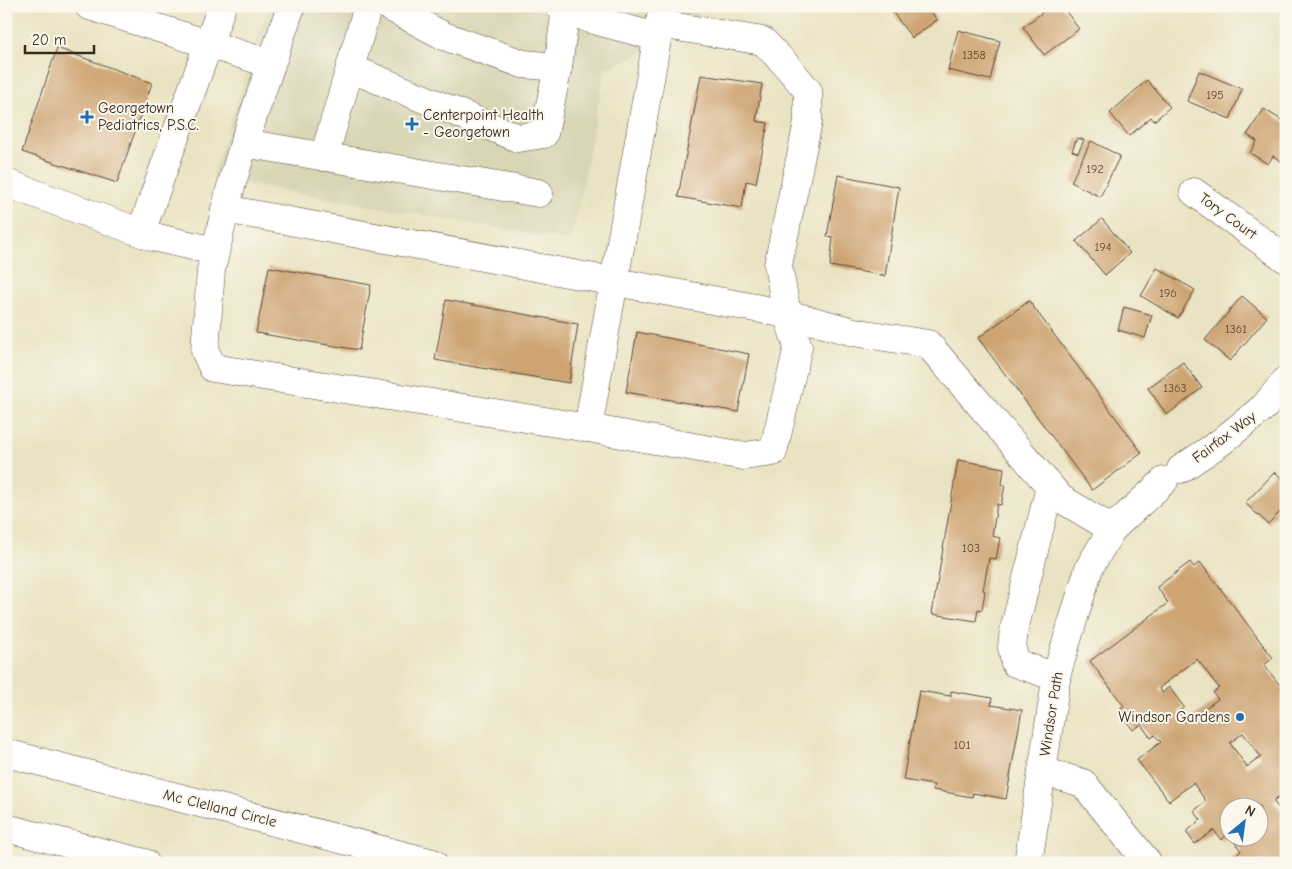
<svg xmlns="http://www.w3.org/2000/svg" width="1292" height="869" viewBox="0 0 1292 869" font-family="'Comic Neue',sans-serif">
<rect width="100%" height="100%" fill="#fbf7ec"/>
<filter id="ink" filterUnits="userSpaceOnUse"><feTurbulence type="fractalNoise" baseFrequency=".02" numOctaves="2"/><feDisplacementMap in="SourceGraphic" scale="10" xChannelSelector="R" yChannelSelector="G"/><feConvolveMatrix kernelMatrix="1 2 1 2 8 2 1 2 1" color-interpolation-filters="sRGB"/></filter>
<filter id="wash" filterUnits="userSpaceOnUse"><feTurbulence type="fractalNoise" baseFrequency=".0096" numOctaves="4" result="noise"/><feDisplacementMap in="SourceGraphic" scale="20" xChannelSelector="R" yChannelSelector="G"/><feGaussianBlur stdDeviation="1.12" result="paint"/><feColorMatrix in="noise" values="0 0 0 0 0 0 0 0 0 0 0 0 0 0 0 0 0 1.4 0 .05"/><feComposite in="paint" operator="in"/></filter>
<g filter="url(#wash)">
<rect width="100%" height="100%" fill="#eae3c3"/>
<path fill="#d8d6b5" d="M268,6H701L699,15L635,56L605,69L578,211L570,241L212,178Z"/>
<g id="blocks">
<g fill="#cea473" fill-rule="evenodd">
<path d="M888,6H927L937,20L912,38Z"/>
<path d="M1051,6H1062L1079,29L1044,55L1023,27Z"/>
<path d="M958,30L1000,41L990,80L948,70Z"/>
<path d="M57,48L152,83L117,183L22,152Z"/>
<path d="M1199,71L1242,89L1230,119L1187,101Z"/>
<path d="M701,75L762,84L756,121L768,123L756,183L746,181L742,208L678,197Z"/>
<path d="M1147,80L1170,107L1154,121L1151,117L1129,136L1110,113Z"/>
<path d="M1264,109L1286,123V164L1273,156L1268,164L1250,153L1257,141L1247,135Z"/>
<path d="M1077,138L1084,140L1078,153L1072,151Z"/>
<path d="M1091,141L1120,156L1100,197L1071,182Z"/>
<path d="M838,175L899,187L885,276L830,266L833,237L827,236Z"/>
<path d="M1102,219L1130,253L1105,275L1076,241Z"/>
<path d="M269,267L371,285L359,350L256,333Z"/>
<path d="M1157,268L1195,290L1178,318L1141,296Z"/>
<path d="M1242,296L1267,317L1230,361L1205,340Z"/>
<path d="M446,300L578,324L569,383L435,360Z"/>
<path d="M1029,301L1142,453L1092,490L978,338Z"/>
<path d="M1124,307L1152,315L1145,338L1118,330Z"/>
<path d="M637,332L749,354L738,412L626,392Z"/>
<path d="M1183,362L1202,388L1167,415L1148,388Z"/>
<path d="M958,460L1004,468L1002,484L1005,485L1001,505L997,504L992,536L1000,538L996,559L989,558L983,590L985,591L982,610L978,609L976,621L932,614Z"/>
<path d="M1275,472L1286,482V506L1268,524L1245,503Z"/>
<path d="M1190,562L1194,567L1200,562L1273,658L1264,665L1286,693V791L1273,801L1286,817V863H1225L1241,851L1230,836H1260V806H1230V833L1221,840L1214,830L1195,844L1186,832L1201,820L1194,811L1206,801L1193,783L1169,801L1137,760L1161,742L1155,735L1151,738L1141,725L1133,730L1119,711L1124,706L1090,661L1168,603L1157,587ZM1197,659L1219,688L1213,693L1218,699L1186,722L1178,712L1184,707L1169,687L1162,693L1159,688ZM1243,733L1261,757L1247,767L1230,743Z"/>
<path d="M919,691L951,696V691L992,698L991,705L1022,710L1006,799L973,793L972,797L933,790L934,785L903,780Z"/>
</g>
</g>
</g>
<g filter="url(#ink)">
<use href="#blocks" fill-opacity="0" stroke="#554637" stroke-width="1"/>
<g fill="none" stroke-linecap="round" stroke-linejoin="round">
<defs>
<g id="minor">
<path d="M89,6L271,64"/>
<path d="M291,6L244,143L230,190L211,270L205,351L213,368L588,428L744,456L773,452L798,347L787,314L778,265L808,122V91L787,66L763,41L659,24"/>
<path d="M388,6L444,36L523,64L558,67"/>
<path d="M559,6L590,19L657,37"/>
<path d="M350,68L518,138L544,134L558,67L566,8"/>
<path d="M244,143L539,193"/>
<path d="M324,157L368,6"/>
<path d="M6,183L153,237L215,251"/>
<path d="M1194,192L1286,259"/>
<path d="M225,209L787,314L854,332L928,344L1060,498L1112,529"/>
<path d="M141,232L222,6"/>
<path d="M588,428L663,6"/>
<path d="M1181,469L1221,442L1265,406L1286,380"/>
<path d="M1050,487L1014,630L1012,647L1015,663L1056,677"/>
<path d="M1042,771L1083,783L1148,863"/>
<path d="M1028,863L1057,673L1089,568L1112,529L1164,481"/>
</g>
<g id="highway">
<path d="M6,753L433,863"/>
<path d="M6,828L145,863"/>
</g>
</defs>
<use href="#minor" stroke="#554637" stroke-width="29"/>
<use href="#highway" stroke="#554637" stroke-width="29"/>
<use href="#minor" stroke="#fff" stroke-width="28"/>
<use href="#highway" stroke="#fff" stroke-width="28"/>
</g>
</g>
<g fill="#1f6fb2" stroke="#fbf7ec" stroke-width="2">
<path d="M84.5 109.5h5v5h5v5h-5v5h-5v-5h-5v-5h5z"/>
<path d="M409.5 116.5h5v5h5v5h-5v5h-5v-5h-5v-5h5z"/>
<circle cx="1240" cy="717" r="5"/>
</g>
<g text-anchor="middle" stroke-width="4" stroke-linejoin="round" paint-order="stroke">
<g font-size="12" fill="#604833">
<text x="974" y="59">1358</text>
<text x="1215" y="99">195</text>
<text x="1095" y="173">192</text>
<text x="1103" y="251">194</text>
<text x="1168" y="297">196</text>
<text x="1236" y="333">1361</text>
<text x="1175" y="392">1363</text>
<text x="971" y="552">103</text>
<text x="962" y="749">101</text>
</g>
<g font-size="15" fill="#3b2a1e" stroke="#fbf7ec" text-anchor="start">
<text x="98" y="113">Georgetown<tspan x="98" dy="17">Pediatrics, P.S.C.</tspan></text>
<text x="423" y="120">Centerpoint Health<tspan x="423" dy="17">- Georgetown</tspan></text>
<text x="1230" y="722" text-anchor="end">Windsor Gardens</text>
</g>
<g font-size="15" fill="#3b2a1e" stroke="#fbf7ec">
<text transform="translate(1228 216) rotate(36)" y="5">Tory Court</text>
<text transform="translate(1224 437) rotate(-37)" y="5">Fairfax Way</text>
<text transform="translate(1051 714) rotate(-81)" y="5">Windsor Path</text>
<text transform="translate(220 808) rotate(14)" y="5">Mc Clelland Circle</text>
</g>
</g>
<rect width="1292" height="869" fill="none" stroke="#fbf7ec" stroke-width="25"/>
<g transform="translate(1244 822) rotate(29)"><circle r="24" fill="#fbf7ec" stroke="#aea59a"/>
<path d="M0-4L9 19L0 12L-9 19Z" fill="#1f6fb2"/>
<text y="-8" font-size="14" font-weight="bold" text-anchor="middle" fill="#3b2a1e">N</text>
</g>
<path d="M25 45v8h69v-8" fill="none" stroke="#3b2a1e" stroke-width="2.5"/>
<text x="32" y="45" font-size="15" fill="#3b2a1e" stroke="#fbf7ec" stroke-width="4" paint-order="stroke">20 m</text>
</svg>
